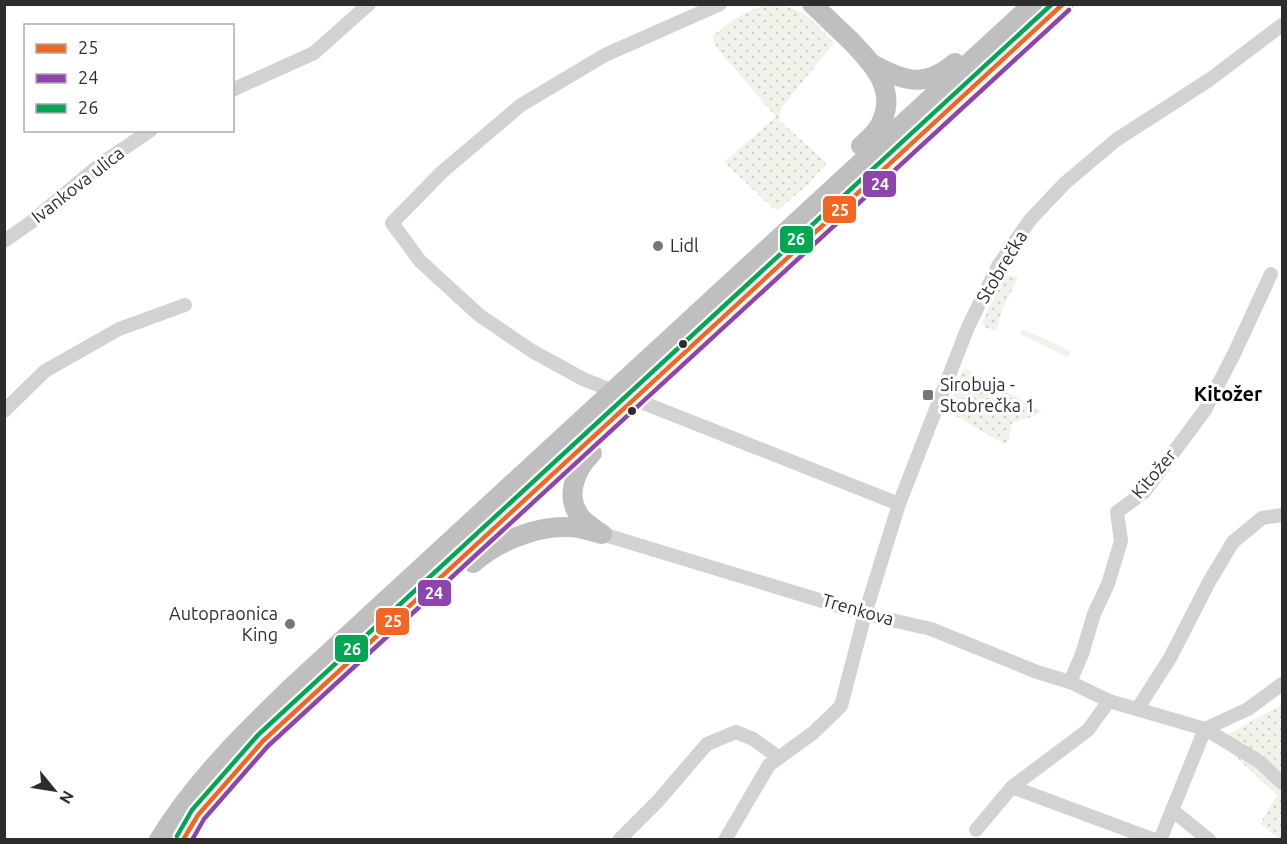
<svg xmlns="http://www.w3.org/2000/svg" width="1287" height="844" viewBox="0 0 1287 844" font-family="Ubuntu,sans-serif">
<defs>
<pattern id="grass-dots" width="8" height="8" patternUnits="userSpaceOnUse" patternTransform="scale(1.5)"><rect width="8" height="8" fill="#f1f3eb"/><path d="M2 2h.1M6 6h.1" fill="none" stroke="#cfd1ca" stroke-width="1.8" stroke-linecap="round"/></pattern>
</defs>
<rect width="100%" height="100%" fill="#fff"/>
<g fill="url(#grass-dots)">
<path d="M767,5C803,5 811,19 834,43L782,107L779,116L780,121L827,163L806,186L778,210L773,208L724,162L776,117L715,46L713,36C729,23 746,9 767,5Z"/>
<path d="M1010,275L1018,277L1002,311L996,331L987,328L982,323L983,320L1005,276Z"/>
<path d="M964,368L1042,411L1036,415L1012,423L1009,440L1004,444L947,411Z"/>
<path d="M1282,704V839H1279L1260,824L1277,795L1218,740Z"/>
</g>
<path fill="#f1f3eb" d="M1023,329L1071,351L1068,357L1020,334Z"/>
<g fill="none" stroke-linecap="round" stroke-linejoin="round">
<g stroke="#d2d2d2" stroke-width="14">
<path d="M720,4L605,55L521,105L442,172L392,223L420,261L479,315L532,351L583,379L899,504"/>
<path d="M232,90L314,53L369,4"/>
<path d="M4,241L30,223L102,163L151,130"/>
<path d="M4,411L45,371L119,329L185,305"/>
<path d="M602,534L865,614L931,629L1037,672L1070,682L1109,701L1205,729L1248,709L1282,684"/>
<path d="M1070,682L1082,654L1094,614L1108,584L1121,541L1117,512L1144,492L1205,410L1234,354L1271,274"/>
<path d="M1138,708L1170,658L1209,582L1233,542L1262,518L1282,515"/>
<path d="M1012,787L1155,840"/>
<path d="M1172,810L1209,840"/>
<path d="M976,830L1012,787L1088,730L1109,701"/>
<path d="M619,840L658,801L707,744L736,732L753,739L778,757"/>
<path d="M725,840L769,765L813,733L841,706L865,614L899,504L968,327L998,266L1030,220L1065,183L1116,140L1209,80L1282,25"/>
<path d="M1160,840L1205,729L1260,762L1282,783"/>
</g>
<g stroke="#bfbfbf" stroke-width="20">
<path d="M812,4C825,16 837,28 850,40C871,62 897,88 882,121C878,132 869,139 861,146"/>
<path d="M874,65C906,82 925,88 955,63"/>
<path d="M592,453C574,471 563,500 584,521C589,525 595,529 600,533"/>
<path d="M473,563C499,540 542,523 579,528C586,530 594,532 602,534"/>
<path d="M159,840C195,781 244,733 294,685L1033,4"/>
<path d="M183,840L198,815L263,741L1064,4"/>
</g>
<defs>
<path id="bus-1" d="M183,840L198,815L263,741L1063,4"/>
<path id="bus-2" d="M192,840L204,819L268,746L1069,10"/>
<path id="bus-3" d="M177,836L192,810L258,735L1052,4"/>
</defs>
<use href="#bus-1" stroke="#fff" stroke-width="9"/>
<use href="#bus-2" stroke="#fff" stroke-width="9"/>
<use href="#bus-3" stroke="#fff" stroke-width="9"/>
<use href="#bus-1" stroke="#f26522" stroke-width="4.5"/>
<use href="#bus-2" stroke="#8e44ad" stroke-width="4.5"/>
<use href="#bus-3" stroke="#00a651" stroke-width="4.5"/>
</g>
<g fill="#767676" stroke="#fff" stroke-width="2">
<circle cx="658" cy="246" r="6"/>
<rect x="922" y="389" width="12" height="12" rx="3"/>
<circle cx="290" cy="624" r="6"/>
</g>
<g fill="#2d2d2d" stroke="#fff" stroke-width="2">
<circle cx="683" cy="344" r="5"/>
<circle cx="632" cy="411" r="5"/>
</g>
<g text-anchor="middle" stroke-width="6" stroke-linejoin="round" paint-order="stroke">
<g font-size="18" fill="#2d2d2d" stroke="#fff">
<text transform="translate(78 185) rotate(-38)" y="6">Ivankova ulica</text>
<text transform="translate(1002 267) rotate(-59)" y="6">Stobrečka</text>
<text transform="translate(1154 474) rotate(-50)" y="6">Kitožer</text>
<text transform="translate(858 610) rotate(16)" y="6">Trenkova</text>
</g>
<g font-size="18" fill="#2d2d2d" stroke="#fff" text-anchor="start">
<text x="670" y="252">Lidl</text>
<text x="940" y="391">Sirobuja -<tspan x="940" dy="21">Stobrečka 1</tspan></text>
<text x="278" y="620" text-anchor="end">Autopraonica<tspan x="278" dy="21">King</tspan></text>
</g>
<g font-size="20" font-weight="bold" fill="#000" stroke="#fff">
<text x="1228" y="401">Kitožer</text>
</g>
</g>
<g stroke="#fff" stroke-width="2">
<rect x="862" y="170" width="35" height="28" rx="6" fill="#8e44ad"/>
<rect x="822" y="195" width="35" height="29" rx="6" fill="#f26522"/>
<rect x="779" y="225" width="35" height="29" rx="6" fill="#00a651"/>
<rect x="417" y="579" width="35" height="28" rx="6" fill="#8e44ad"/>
<rect x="375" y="607" width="35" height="29" rx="6" fill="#f26522"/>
<rect x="334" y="634" width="35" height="29" rx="6" fill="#00a651"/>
</g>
<g font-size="16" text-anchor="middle" font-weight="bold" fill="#fff">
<text x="880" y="190">24</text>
<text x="840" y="216">25</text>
<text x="796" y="245">26</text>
<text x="434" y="599">24</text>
<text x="393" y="627">25</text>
<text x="352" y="655">26</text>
</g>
<rect width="1287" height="844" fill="none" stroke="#2d2d2d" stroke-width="12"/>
<rect x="24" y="24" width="210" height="108" fill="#ffffff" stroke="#ababab" stroke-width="1.5"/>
<rect x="36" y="44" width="30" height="9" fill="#f26522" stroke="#ababab" stroke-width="1.5"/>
<text x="78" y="54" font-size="18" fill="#2d2d2d">25</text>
<rect x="36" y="74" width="30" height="9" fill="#8e44ad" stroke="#ababab" stroke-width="1.5"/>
<text x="78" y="84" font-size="18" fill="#2d2d2d">24</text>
<rect x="36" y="104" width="30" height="9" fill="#00a651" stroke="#ababab" stroke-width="1.5"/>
<text x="78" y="114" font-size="18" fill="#2d2d2d">26</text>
<g transform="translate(54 790) rotate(120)" stroke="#ffffff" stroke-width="4.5" paint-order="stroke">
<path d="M0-4.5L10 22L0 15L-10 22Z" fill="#2d2d2d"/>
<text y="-9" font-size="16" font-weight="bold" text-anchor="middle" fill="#2d2d2d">N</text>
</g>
</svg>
